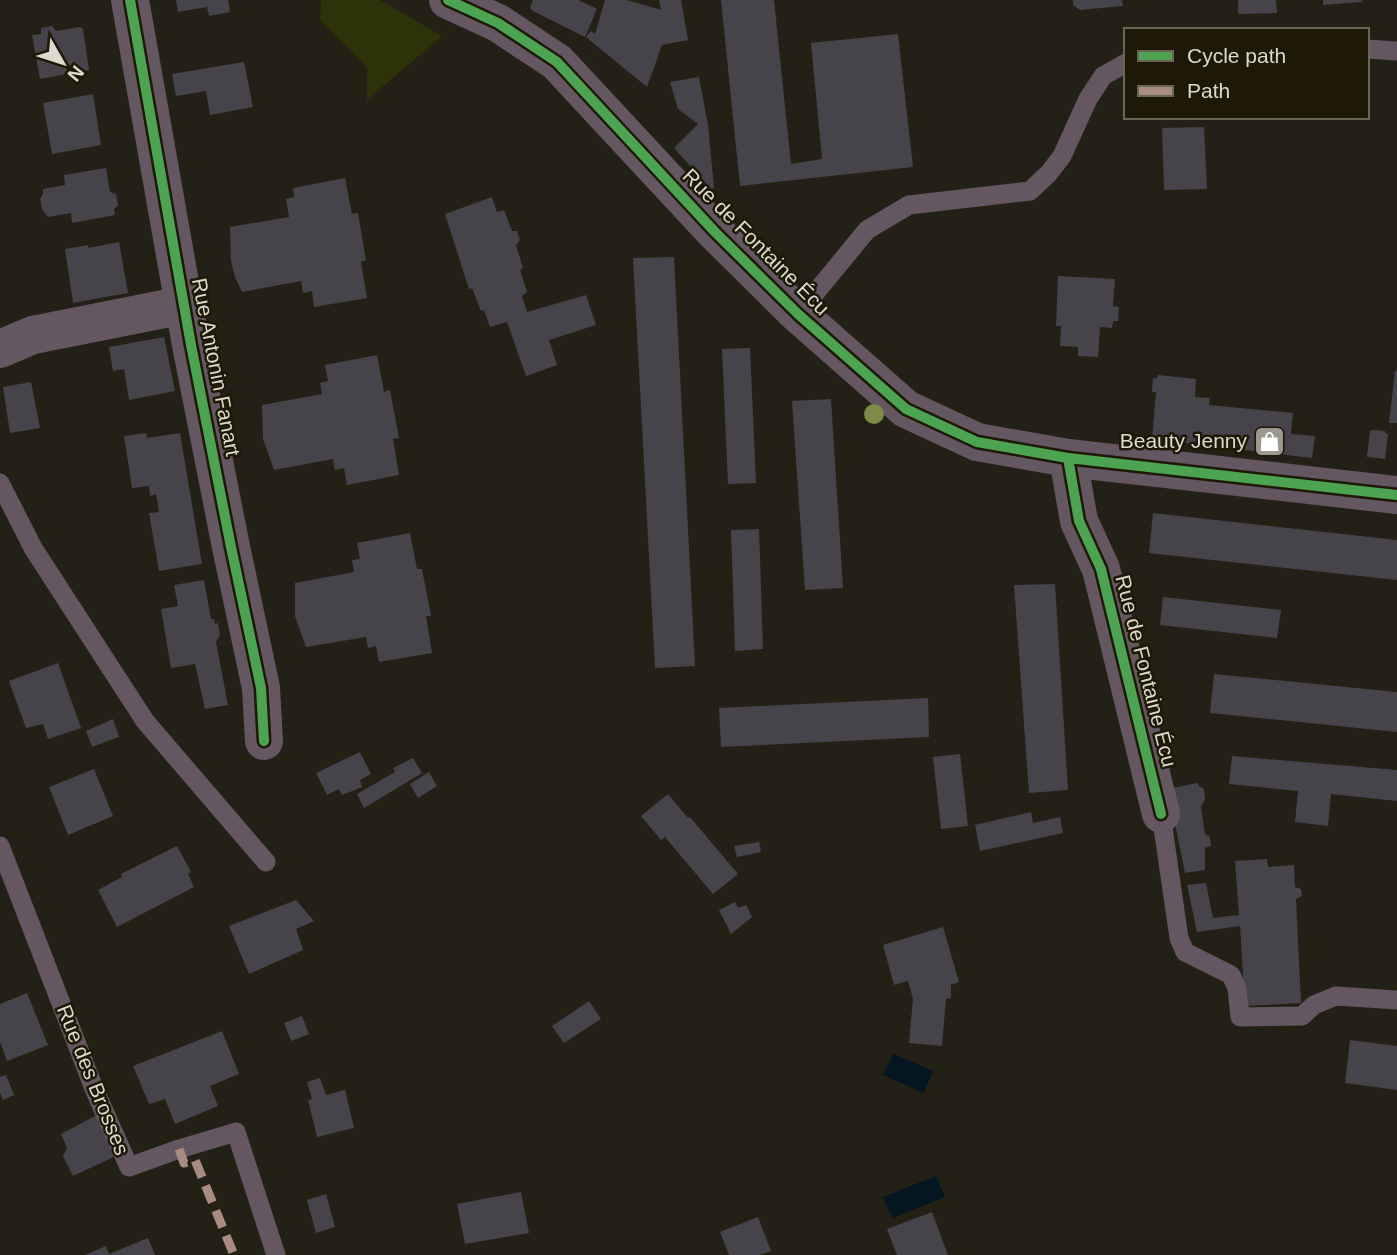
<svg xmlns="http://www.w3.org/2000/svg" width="1397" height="1255" viewBox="0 0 1397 1255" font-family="Arial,sans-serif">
<rect width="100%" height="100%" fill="#232016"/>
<path fill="#2d3208" d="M321,0H380L442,36L367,100V67L320,21Z"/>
<g fill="#031621">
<path d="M893,1054L933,1071L924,1093L883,1075Z"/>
<path d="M936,1176L945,1197L892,1218L883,1197Z"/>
</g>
<g fill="#47434b">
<path d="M176,0H228L230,12L209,16L207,7L178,12Z"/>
<path d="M533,0H578L597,9L585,37L533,11L530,8Z"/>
<path d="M605,0H627L661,10L659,0H681L688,40L662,45L647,87L586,37L591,31L595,34Z"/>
<path d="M721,0H774L791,164L822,159L811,43L898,34L913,167L740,186Z"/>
<path d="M1073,0H1122L1123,6L1080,10L1073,5Z"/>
<path d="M1238,0H1276L1277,13L1238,14Z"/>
<path d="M1323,0H1362V2L1323,5Z"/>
<path d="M52,26L56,31L80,27L83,29L89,70L40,79L32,35L41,34V28Z"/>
<path d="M244,62L253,107L210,115L206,91L176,96L172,74Z"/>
<path d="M699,77L708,125L714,188L711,189L674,148L698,124L678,109L670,82Z"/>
<path d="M93,94L101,145L52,154L43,103Z"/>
<path d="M1204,127L1207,189L1164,190L1162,128Z"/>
<path d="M106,168L110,192L116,194L118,205L114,209L115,215L72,223L71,213L48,217L42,209L40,199L43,194V189L65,185L64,175Z"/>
<path d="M345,178L352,214L358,213L366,260L361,262L367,298L314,307L312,291L303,293L301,281L242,292L235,277L231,261L230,227L289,217L286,199L294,197L293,188Z"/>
<path d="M492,197L497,212L504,210L512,231H517L520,240L516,245L523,268L520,270L527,292L522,296L527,312L586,295L596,325L549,340L557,365L526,376L507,322L490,327L484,310L481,311L472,288L469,289L445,214Z"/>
<path d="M119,242L128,293L73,303L65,249L88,245V248Z"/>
<path d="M674,257L695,666L655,668L633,258Z"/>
<path d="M1058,276L1115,279L1113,306L1119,307L1118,321H1113L1112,328L1100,327L1098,357L1078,356V347L1060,346L1061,326H1056Z"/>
<path d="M164,337L175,391L129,400L124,369L113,371L109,347Z"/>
<path d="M750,348L756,483L728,484L722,349Z"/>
<path d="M377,355L384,392L390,390L399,438L393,439L399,475L347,485L344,468L335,470L333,459L274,470L263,439L262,405L322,394L320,383L328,381L325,365Z"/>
<path d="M1395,371H1397V423H1389Z"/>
<path d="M1158,375L1196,379L1195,397L1210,398L1209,405L1293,413L1291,434L1315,436L1312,458L1152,439L1156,392H1152L1153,378H1157Z"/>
<path d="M31,382L40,428L10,433L3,387Z"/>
<path d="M831,399L843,588L805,590L792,401Z"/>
<path d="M1374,430L1385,431V433L1388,434L1385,459L1367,457L1370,431Z"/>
<path d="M146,433L147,438L180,433L202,564L159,571L149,513L159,512L156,494L150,496L149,486L132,488L124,436Z"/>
<path d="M1153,513L1397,540V580L1149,553Z"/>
<path d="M759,529L763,649L735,651L731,530Z"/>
<path d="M410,533L417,569H422L431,616H426L432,653L379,662L376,646L368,648L366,637L306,647L295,616V583L354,572L352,560L360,559L357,543Z"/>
<path d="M204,580L211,619H214L215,624L218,623L220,635L216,642L228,705L205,709L195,664L171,668L161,609L178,606L174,585Z"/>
<path d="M1055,584L1068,790L1029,793L1014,585Z"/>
<path d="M1163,597L1281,610L1277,638L1160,625Z"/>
<path d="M58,663L81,728L48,739L43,724L26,728L9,681Z"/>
<path d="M1214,674L1397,692V732L1210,713Z"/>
<path d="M928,698L929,737L721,747L719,708Z"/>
<path d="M113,719L119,737L92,747L86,731Z"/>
<path d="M360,752L371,774L360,780L362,787L342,795L339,789L327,795L316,773Z"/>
<path d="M960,754L968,826L941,829L933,757Z"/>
<path d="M1232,756L1397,770V801L1331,794L1328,826L1295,822L1298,791L1229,784Z"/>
<path d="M413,758L422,773L364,808L357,794L395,772L393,768Z"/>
<path d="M94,769L113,816L68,835L49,787Z"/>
<path d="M429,772L437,786L418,798L410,784Z"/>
<path d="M1197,783L1199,786L1204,789L1205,799L1201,807L1205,834L1210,837L1211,846L1205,848V870L1185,873L1168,789Z"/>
<path d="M668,794L688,818L690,817L738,874L713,894L665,837L661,840L641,816Z"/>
<path d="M1031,812L1033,823L1060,817L1063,833L980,851L975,825Z"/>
<path d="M759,842L761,852L737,857L734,846Z"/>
<path d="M177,846L191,872L188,874L194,887L117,927L98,890L122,877L121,874Z"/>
<path d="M1267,859L1268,867L1294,865L1295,887L1301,889L1302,896L1296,899L1301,1003L1245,1006L1240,926L1197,932L1187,885L1206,883L1213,918L1239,915L1235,861Z"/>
<path d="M296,900L314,921L296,929L303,950L249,974L229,926Z"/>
<path d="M735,902L738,908L746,905L752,917L731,934L719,910Z"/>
<path d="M943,927L959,982L951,985V998L946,999L942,1046L909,1043L913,999L908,981L894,985L883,945Z"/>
<path d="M27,993L48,1045L7,1061L0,1042V1004Z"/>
<path d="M589,1001L601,1019L564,1043L552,1026Z"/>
<path d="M302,1016L309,1034L291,1041L284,1023Z"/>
<path d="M222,1031L239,1074L210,1086L218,1106L175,1124L165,1099L149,1104L133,1066Z"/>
<path d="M1350,1040L1397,1046V1090L1345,1083Z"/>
<path d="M6,1075L14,1095L3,1100L0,1093V1077Z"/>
<path d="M320,1078L326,1095L345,1090L354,1128L317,1137L308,1100L312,1099L307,1082Z"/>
<path d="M97,1115L118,1155L73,1176L63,1156L67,1148L61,1134Z"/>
<path d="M521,1192L529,1233L465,1244L457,1204Z"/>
<path d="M326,1194L335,1227L316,1233L307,1200Z"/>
<path d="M932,1212L948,1255H897L887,1229Z"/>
<path d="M758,1217L771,1251L759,1255H729L720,1232Z"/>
<path d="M148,1238L155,1255H85L106,1246L109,1254Z"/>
</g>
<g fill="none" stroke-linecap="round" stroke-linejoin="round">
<g stroke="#645761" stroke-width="19">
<path d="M1367,49L1397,51"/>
<path d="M798,314L867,230L909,205L1030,191L1049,173L1062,156L1088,99L1103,76L1126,63"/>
<path d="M0,483L33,548L145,721L266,862"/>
<path d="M1161,814L1179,938L1185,952L1231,975L1237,988L1240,1017L1302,1016L1314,1005L1336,996L1397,1000"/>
<path d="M0,846L95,1091L129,1167L179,1149L236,1132L276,1255"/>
</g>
<g stroke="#645761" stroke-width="38">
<path d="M130,0L191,345L231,547L261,688L264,741"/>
<path d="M448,0L498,23L557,62L715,232L798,314L906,409L977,442L1068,458L1397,495"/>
<path d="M0,349L33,335L184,305"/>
<path d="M1068,458L1079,521L1101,569L1161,814"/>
</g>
<path stroke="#a88b81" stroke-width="9" stroke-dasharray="18 9" stroke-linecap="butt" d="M179,1149L184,1163L195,1160L234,1255"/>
<defs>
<g id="cycleway">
<path d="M130,0L191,345L231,547L261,688L264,741"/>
<path d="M448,0L498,23L557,62L715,232L798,314L906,409L977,442L1068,458L1397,495"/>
<path d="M1068,458L1079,521L1101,569L1161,814"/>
</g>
</defs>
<use href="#cycleway" stroke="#1e1907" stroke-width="15"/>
<use href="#cycleway" stroke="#4ca352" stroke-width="10"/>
</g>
<circle fill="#808a48" cx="874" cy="414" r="10"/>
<defs>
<symbol id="shop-square" viewBox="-11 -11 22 22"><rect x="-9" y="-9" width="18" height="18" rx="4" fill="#9b988e" stroke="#1e1907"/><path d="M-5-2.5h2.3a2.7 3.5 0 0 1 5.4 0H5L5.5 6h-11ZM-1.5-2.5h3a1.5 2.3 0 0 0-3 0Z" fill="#fff"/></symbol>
</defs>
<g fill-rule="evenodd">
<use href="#shop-square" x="1252" y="424" width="35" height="35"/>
</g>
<g text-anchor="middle" stroke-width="5" stroke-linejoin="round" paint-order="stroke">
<g font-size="21" fill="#dcd9ce" stroke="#1e1907">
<text transform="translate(756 242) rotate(45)" y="7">Rue de Fontaine Écu</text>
<text transform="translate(216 367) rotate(79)" y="7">Rue Antonin Fanart</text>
<text transform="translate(1146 671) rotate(76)" y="7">Rue de Fontaine Écu</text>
<text transform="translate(93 1080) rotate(68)" y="7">Rue des Brosses</text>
</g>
<g font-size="21" fill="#dcd9ce" stroke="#1e1907" text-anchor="end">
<text x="1247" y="448">Beauty Jenny</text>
</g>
</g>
<rect x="1124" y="28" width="245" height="91" fill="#1e1907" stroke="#6a6657" stroke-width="2"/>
<rect x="1138" y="51" width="35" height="10" fill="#4ca352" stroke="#6a6657" stroke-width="2"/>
<text x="1187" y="63" font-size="21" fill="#dcd9ce">Cycle path</text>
<rect x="1138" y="86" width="35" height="10" fill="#a88b81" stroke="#6a6657" stroke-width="2"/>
<text x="1187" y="98" font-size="21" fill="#dcd9ce">Path</text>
<g transform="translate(63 63) rotate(129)" stroke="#1e1907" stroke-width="5" paint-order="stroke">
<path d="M0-5L12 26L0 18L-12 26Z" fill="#dcd9ce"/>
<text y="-10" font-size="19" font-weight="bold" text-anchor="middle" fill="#dcd9ce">N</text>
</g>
</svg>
